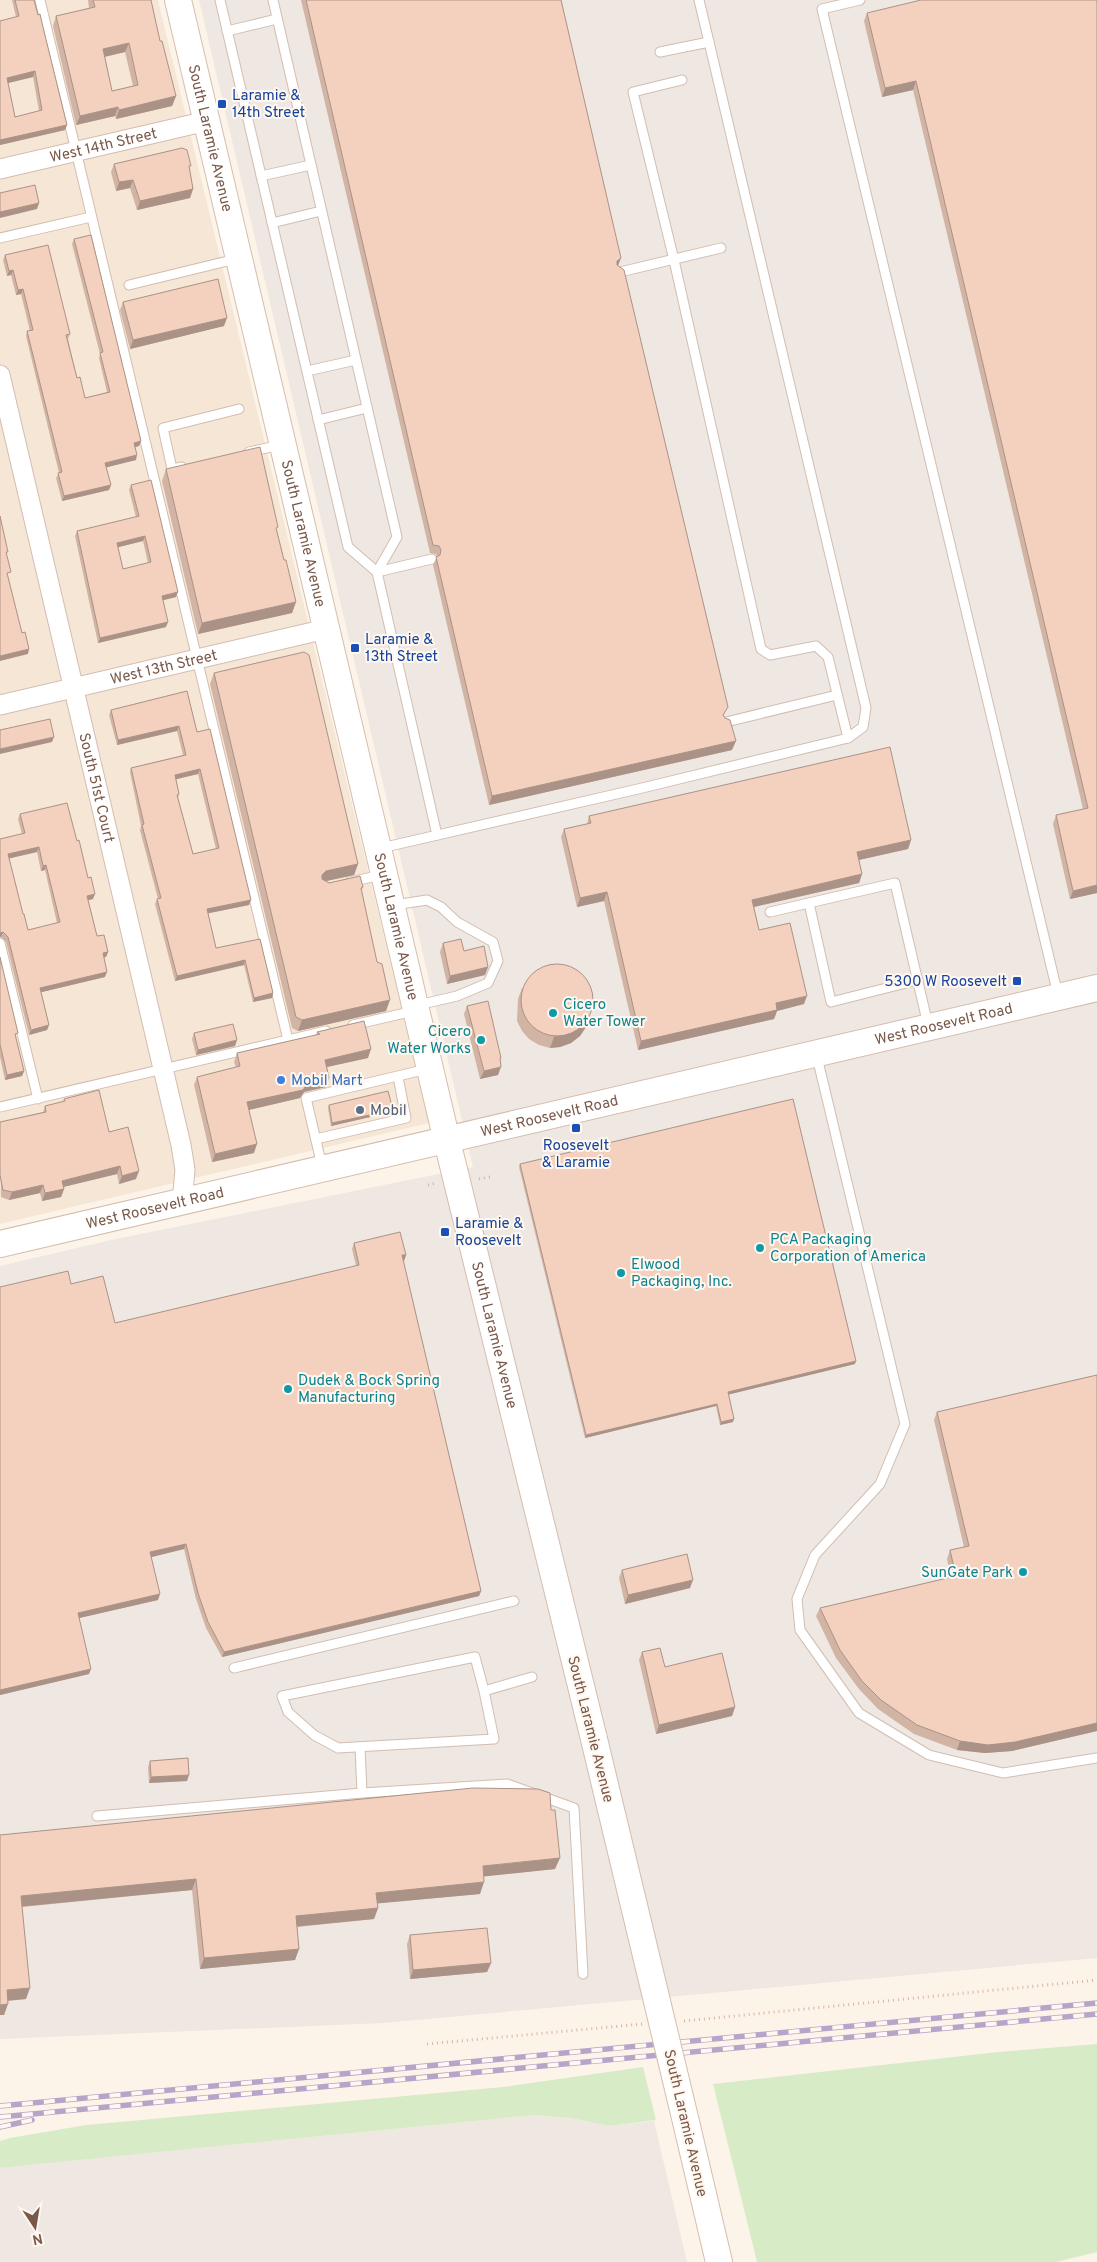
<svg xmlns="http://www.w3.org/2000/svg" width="1097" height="2262" viewBox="0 0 1097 2262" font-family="Overpass,sans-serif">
<rect width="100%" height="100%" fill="#fdf4e9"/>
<path fill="#f6e6d6" d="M0,0H158L429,1123L0,1224Z"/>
<g fill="#eee7e2">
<path d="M199,0H1097V1958L383,2023L0,2039V1266L111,1240L473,1167Z"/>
<path d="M534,2115L569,2118L609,2126L654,2121L687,2262H0V2168Z"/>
</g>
<g fill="#d7ecc6">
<path d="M1097,2044V2252L1056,2262H757L713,2084L998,2052Z"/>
<path d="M643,2067L656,2120L609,2126L570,2118L534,2115L0,2168V2141L10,2138L86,2125L503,2087Z"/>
</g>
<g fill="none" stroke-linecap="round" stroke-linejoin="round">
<defs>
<g id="service">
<path d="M40,0L288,1040"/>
<path d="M220,0L348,547L377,572L432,559"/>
<path d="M273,0L397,537L377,572L437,835"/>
<path d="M699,0L709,42"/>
<path d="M860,0L822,9L1058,995"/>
<path d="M227,31L277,19"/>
<path d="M660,52L709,42L866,708L863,727L848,738"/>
<path d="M261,176L311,165"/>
<path d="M272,223L321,211"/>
<path d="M0,238L91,217"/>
<path d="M620,272L721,248"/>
<path d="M129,285L236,259"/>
<path d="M307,371L356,360"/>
<path d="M318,420L367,408"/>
<path d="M249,452L280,445"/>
<path d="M182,467L172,469L163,428L239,409"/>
<path d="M726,722L837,695"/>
<path d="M381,848L638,789L848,738L828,657L816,646L770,655L761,649L674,260L633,92L682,80"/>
<path d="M350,882L381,875"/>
<path d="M809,903L831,1002L918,980"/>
<path d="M394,905L427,900L441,907L457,922L493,942L498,961L488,983L457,996L418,1005"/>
<path d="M770,912L895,883L928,1025"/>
<path d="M0,943L38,1099"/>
<path d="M353,1025L414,1011"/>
<path d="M817,1057L905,1424L880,1484L815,1555L797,1599L800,1630L859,1713L929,1755L1003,1773L1097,1758"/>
<path d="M0,1107L326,1031"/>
<path d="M316,1139L406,1118L398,1077"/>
<path d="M322,1166L306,1098L427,1069"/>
<path d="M234,1668L514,1601"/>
<path d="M484,1691L494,1739L338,1748L314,1735L288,1712L282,1696L475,1657L484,1691L532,1677"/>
<path d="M362,1793L507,1784L574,1808L583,1974"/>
<path d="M97,1816L362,1793L360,1747"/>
</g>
<g id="minor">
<path id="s1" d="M0,169L207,121"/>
<path id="s2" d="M0,375L181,1145L185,1170L182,1202"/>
<path id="s3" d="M0,705L326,629"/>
</g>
<g id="secondary">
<path id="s4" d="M178,0L447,1141L594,1739"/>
<path id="s5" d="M0,1244L1097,988"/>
<path d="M686,2122L719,2262"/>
</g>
</defs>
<use href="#service" stroke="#d3bdb0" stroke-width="11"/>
<use href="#minor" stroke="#d3bdb0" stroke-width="21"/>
<use href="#secondary" stroke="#d6bdad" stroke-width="28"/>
<g stroke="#dab4a1" stroke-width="3" stroke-dasharray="1 4" stroke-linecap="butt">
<path d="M479,1179L490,1177"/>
<path d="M428,1185L436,1183"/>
<path d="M684,2021L1097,1980"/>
<path d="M427,2044L643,2024"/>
</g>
<use href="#service" stroke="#fff" stroke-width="9"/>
<use href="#minor" stroke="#fff" stroke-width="19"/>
<use href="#secondary" stroke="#fff" stroke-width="26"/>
<defs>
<g id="rail">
<path d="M0,2106L1097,2003"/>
<path d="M0,2117L1097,2014"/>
<path d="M0,2127L32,2120"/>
</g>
</defs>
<use href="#rail" stroke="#b7a5c9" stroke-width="5.5"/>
<use href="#rail" stroke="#fff8f0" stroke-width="4" stroke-dasharray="11" stroke-linecap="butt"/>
<defs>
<path id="secondary-bridge" d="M594,1739L686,2122"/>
</defs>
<use href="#secondary-bridge" stroke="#d6bdad" stroke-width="28" stroke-linecap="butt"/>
<use href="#secondary-bridge" stroke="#fff" stroke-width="26"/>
</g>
<g fill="#d2b4a4" fill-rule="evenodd">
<path d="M12,0H34L38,15L40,14L42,23L67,125L65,130L0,145V21L16,17ZM33,77L39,111L15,117L8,83Z"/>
<path d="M88,0H151L160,41L176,96L172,106L116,119L115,116L76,125L53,26L56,16L89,8ZM125,52L133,86L112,91L105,57Z"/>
<path d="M301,0H561L618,266L732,750L489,805L433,565L437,556L436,554L430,553Z"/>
<path d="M1097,0V893L1070,899L1053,824L1056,815L1083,809L913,90L882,97L864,21L867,13Z"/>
<path d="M114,164L190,170L193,189L190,198L137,210L130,188L116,191L111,172Z"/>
<path d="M74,239L141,441L139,446L135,447L136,460L106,467L111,485L109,490L62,501L56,478L59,473L26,336L27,331H30L21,294L16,295L11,275L7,276L3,260L5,255L70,334L68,339L77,378L85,398L107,392L99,358L100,354L72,244Z"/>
<path d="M123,302L224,326L130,349L120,310Z"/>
<path d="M166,469L277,531L284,560L296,602L292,613L198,634L162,481Z"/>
<path d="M131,485L176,597L163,600L166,627L98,643L75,536L77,531L136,517L129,490ZM143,541L148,563L123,569L118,547Z"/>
<path d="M214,673L358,864L354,875L326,881L329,883L363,887L361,892L386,1011L298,1031L292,1028L210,684Z"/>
<path d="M187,691L197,732L249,905L208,913L216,948L260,939L273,993L272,998L253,1002L244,965L175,981L155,904L157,899H158L140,830L141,826L130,772L131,768L183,755L177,731L117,745L109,715L111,710ZM198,774L216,849L193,854L178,798L179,794L176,779Z"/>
<path d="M20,814L93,899L88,900L97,936L108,952L106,957H104L105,977L41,992L49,1025L47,1030L29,1035L6,942L1,937L0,839L22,834L18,819ZM37,852L41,871L45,870L57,923L28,930L23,914L9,858Z"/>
<path d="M589,816L911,840L908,849L859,860L862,874L859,883L754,907L759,930L804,1004L777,1011L774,1019L638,1050L604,901L577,907L561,837L564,829L587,824Z"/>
<path d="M443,943L464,951L488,967L485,975L447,984L440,952Z"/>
<path d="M0,957L16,1038L24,1071L22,1076L5,1080L0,1057Z"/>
<path d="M522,988L586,1027L580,1036L571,1043L560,1047L550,1048L539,1045L529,1039L522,1031L517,1021L518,999Z"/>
<path d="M467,1006L500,1061L498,1075L480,1079L464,1014Z"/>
<path d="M317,1032L368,1058L327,1067L329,1078L326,1087L304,1092L300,1098L249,1110L254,1153L212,1162L194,1085L197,1077L236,1067L234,1062L237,1053L316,1035Z"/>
<path d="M194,1033L235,1046L196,1055L192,1039Z"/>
<path d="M64,1099L109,1132L136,1179L119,1184L117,1174L63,1187L64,1189L61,1197L42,1201L40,1193L9,1200L1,1197L0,1122L43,1112L45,1106L63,1102Z"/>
<path d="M329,1105L392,1112L331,1126L328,1108Z"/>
<path d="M520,1164L855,1364L728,1394L733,1422L720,1425L716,1406L585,1438L519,1167Z"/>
<path d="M354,1243L406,1255L404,1261H403L481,1591L479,1596L222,1657L206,1628L196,1599L184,1549L151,1557L158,1600L79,1618L89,1674L0,1695L71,1284L115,1323L356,1266L352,1249Z"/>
<path d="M1097,1375V1731L1012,1751L985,1753L957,1750L914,1734L878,1709L859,1689L836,1658L816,1616L820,1608L951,1577L947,1559L950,1550L964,1547L934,1420L937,1412Z"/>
<path d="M622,1570L690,1588L625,1604L619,1578Z"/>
<path d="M642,1652L665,1667L735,1707L732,1716L656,1734L639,1660Z"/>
<path d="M150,1761L187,1781L149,1783L148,1767Z"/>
<path d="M0,1835L555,1869L484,1876L480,1894L378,1903V1908L374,1919L297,1927L299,1949L295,1960L200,1969L192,1890L22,1907L26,1999L8,2001L4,2015Z"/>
<path d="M410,1935L491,1963L487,1972L410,1979L407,1944Z"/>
</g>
<g fill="#ab9286">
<path d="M129,43L125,52L99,58L103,49Z"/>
<path d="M35,71L33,77L4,84L7,78Z"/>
<path d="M916,81L913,90L882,97L885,88Z"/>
<path d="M176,96L172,106L116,119L119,110Z"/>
<path d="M118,107L115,116L76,125L80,116Z"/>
<path d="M67,125L65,130L0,145V140Z"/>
<path d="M133,180L130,188L116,191L119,182Z"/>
<path d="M193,189L190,198L137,210L140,201Z"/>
<path d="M39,203L37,209L0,218V212Z"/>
<path d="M621,258L618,266L614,270L617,261Z"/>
<path d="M13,270L11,275L7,276L9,271Z"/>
<path d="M23,289L21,294L16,295L18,290Z"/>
<path d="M227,318L224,326L130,349L133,340Z"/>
<path d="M141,441L139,446L132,448L134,443Z"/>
<path d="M137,455L136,460L104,468L105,463Z"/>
<path d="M111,485L109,490L62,501L64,496Z"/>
<path d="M145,536L143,541L115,548L117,543Z"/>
<path d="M178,592L176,597L160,601L162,596Z"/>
<path d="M296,602L292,613L198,634L202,623Z"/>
<path d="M168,622L166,627L98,643L100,638Z"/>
<path d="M29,649L28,654L0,661V656Z"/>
<path d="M179,726L177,731L117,745L118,740Z"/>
<path d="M54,737L52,742L0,754V749Z"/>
<path d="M736,741L732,750L489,805L492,796Z"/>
<path d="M200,769L198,774L173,780L175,775Z"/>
<path d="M911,840L908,849L854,861L857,852Z"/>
<path d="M39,847L37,852L7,859L8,854Z"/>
<path d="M358,864L354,875L322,882V875L326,871Z"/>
<path d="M46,865L45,870L41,871L43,866Z"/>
<path d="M862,874L859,883L749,908L752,900Z"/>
<path d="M1097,885V893L1070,899L1073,891Z"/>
<path d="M607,892L604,901L577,907L580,898Z"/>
<path d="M95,894L93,899L85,901L87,896Z"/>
<path d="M251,900L249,905L205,914L207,909Z"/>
<path d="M3,932L1,937H0V933Z"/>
<path d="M108,952L106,957L101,958L103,953Z"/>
<path d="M245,960L244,965L175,981L177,976Z"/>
<path d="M488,967L485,975L447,984L450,976Z"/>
<path d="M107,972L105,977L38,993L40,988Z"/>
<path d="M273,993L272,998L253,1002L254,998Z"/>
<path d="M807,996L804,1004L777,1011L774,1019L638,1050L641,1041L776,1003Z"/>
<path d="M390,1000L386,1011L298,1031L302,1020Z"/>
<path d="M590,1016L586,1027L580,1036L571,1043L560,1047L550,1048L554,1037Z"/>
<path d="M49,1025L47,1030L29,1035L31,1030Z"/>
<path d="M237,1040L235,1046L196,1055L198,1050Z"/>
<path d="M371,1049L368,1058L322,1068L325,1060Z"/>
<path d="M501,1067L498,1075L480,1079L484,1071Z"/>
<path d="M24,1071L22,1076L5,1080L7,1075Z"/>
<path d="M329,1078L326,1087L304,1092L300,1098L244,1111L247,1102L307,1084Z"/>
<path d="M393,1110L392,1112L331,1126L332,1123Z"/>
<path d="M257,1144L254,1153L212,1162L215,1154Z"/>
<path d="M120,1166L117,1174L59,1188L62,1181Z"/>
<path d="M139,1171L136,1179L119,1184L122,1176Z"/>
<path d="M43,1185L40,1193L9,1200L12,1192Z"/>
<path d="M64,1189L61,1197L42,1201L45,1193Z"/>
<path d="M402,1255H406L404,1261H400Z"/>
<path d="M856,1361L855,1364L727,1395L728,1392Z"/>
<path d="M717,1404L716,1406L585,1438L586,1435Z"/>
<path d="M734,1419L733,1422L720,1425L721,1422Z"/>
<path d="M186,1544L184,1549L148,1558L150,1552Z"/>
<path d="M693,1580L690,1588L625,1604L628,1595Z"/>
<path d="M481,1591L479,1596L222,1657L224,1652Z"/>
<path d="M160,1594L158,1600L75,1619L78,1613Z"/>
<path d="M91,1669L89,1674L0,1695V1690Z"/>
<path d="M735,1707L732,1716L656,1734L659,1725Z"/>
<path d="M1097,1723V1731L1012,1751L985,1753L957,1750L960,1741Z"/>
<path d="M189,1775L187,1781L149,1783L151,1777Z"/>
<path d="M560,1858L555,1869L479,1877L483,1866Z"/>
<path d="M196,1879L192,1890L17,1907L21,1896Z"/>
<path d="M484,1882L480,1894L372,1904L376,1893Z"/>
<path d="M378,1908L374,1919L292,1927L296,1916Z"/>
<path d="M299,1949L295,1960L200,1969L204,1958Z"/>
<path d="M491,1963L487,1972L410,1979L413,1970Z"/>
<path d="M30,1988L26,1999L3,2001L7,1990Z"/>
<path d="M8,2004L4,2015H0V2005Z"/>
</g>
<g fill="#f4d1bf" stroke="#ab9286" fill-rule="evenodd">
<path d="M15,0H34L38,15L40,14L42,23L67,125L0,140V21L19,16ZM35,71L42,110L15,117L7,78Z"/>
<path d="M93,0H151L160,41H162L176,96L119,110L118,107L80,116L56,16L95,7ZM129,43L138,85L112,91L103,49Z"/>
<path d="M306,0H561L621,258L617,261V265L624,270L728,707L723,715L725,718L730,720L736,741L492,796L436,557L440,555L441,550L439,546L433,545Z"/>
<path d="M921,0H1097V885L1073,891L1056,815L1088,808L916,81L885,88L867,13Z"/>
<path d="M182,148L187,150L191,166H189L193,189L140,201L133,180L119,182L114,164Z"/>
<path d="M35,185L39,203L0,212V193Z"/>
<path d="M91,235L141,441L134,443L137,455L105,463L111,485L64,496L58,473L62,472L27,331L33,330L23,289L18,290L13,270L9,271L5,255L48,245L70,334L66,335L77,378L80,377L85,398L110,392L100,353L103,352L74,239Z"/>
<path d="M218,279L227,318L133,340L123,302Z"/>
<path d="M260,447L278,527L276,528L284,560H286L296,602L202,623L166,469Z"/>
<path d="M151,480L178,592L162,596L168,622L100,638L77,531L139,516L131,485ZM145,536L151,562L123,569L117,543Z"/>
<path d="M0,516L8,552H6L11,572L7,573L22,633L25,632L29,649L0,656Z"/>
<path d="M304,652L309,655L358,864L326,871L322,875V879L329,883L360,876L363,887L361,888L377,962L382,964L390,1000L302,1020L296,1017L214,673Z"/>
<path d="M187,691L197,732L210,729L251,900L207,909L216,948L260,939L273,993L254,998L245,960L177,976L157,899L161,898L142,825L144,824L131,768L186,755L179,726L118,740L111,710ZM200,769L219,848L193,854L177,795L179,794L175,775Z"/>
<path d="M50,719L54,737L0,749V730Z"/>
<path d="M890,747L911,840L857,852L862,874L752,900L759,930L790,923L807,996L776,1003L777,1010L641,1041L607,892L580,898L564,829L591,823L589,816Z"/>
<path d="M67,803L77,841L79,840L88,878L91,877L95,894L87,896L97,936L104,935L108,952L103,953L107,972L40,988L49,1025L31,1030L8,937L3,932L0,933V839L25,833L20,814ZM39,847L43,866L46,865L60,922L28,930L24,914H23L8,854Z"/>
<path d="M461,939L464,951L484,946L488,967L450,976L443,943Z"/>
<path d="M0,957L18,1033L15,1034L24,1071L7,1075L0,1044Z"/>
<circle cx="557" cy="1000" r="36"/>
<path d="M488,1001L501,1058H500L501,1067L484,1071L467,1006Z"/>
<path d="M364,1021L371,1049L325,1060L329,1078L307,1084L303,1090L247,1102L257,1144L215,1154L197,1077L240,1066L237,1053L320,1034L317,1032Z"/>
<path d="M233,1024L237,1040L198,1050L194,1033Z"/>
<path d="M99,1090L109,1132L128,1127L139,1171L122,1176L120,1166L62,1181L64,1189L45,1193L43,1185L12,1192L3,1190L0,1175V1122L46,1112L45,1106L65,1101L64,1099Z"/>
<path d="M388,1091L393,1110L332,1123L329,1105Z"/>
<path d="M793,1099L856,1361L728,1392L734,1419L721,1422L717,1404L586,1435L520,1164Z"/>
<path d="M400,1232L406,1255H402L481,1591L224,1652L208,1622L198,1593L186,1544L150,1552L160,1594L78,1613L91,1669L0,1690V1287L68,1271L71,1284L103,1276L115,1323L359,1265L354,1243Z"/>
<path d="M1097,1375V1723L1015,1742L988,1745L960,1741L917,1725L881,1700L862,1681L840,1650L820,1608L956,1576L950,1550L969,1546L937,1412Z"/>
<path d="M687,1554L693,1580L628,1595L622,1570Z"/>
<path d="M660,1648L665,1667L722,1653L735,1707L659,1725L642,1652Z"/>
<path d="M188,1758L189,1775L151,1777L150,1761Z"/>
<path d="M473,1788L538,1789L550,1793L551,1810H555L560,1858L483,1866L484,1882L376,1893L378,1908L296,1916L299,1949L204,1958L196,1879L21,1896L30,1988L7,1990L8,2004L0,2005V1835Z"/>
<path d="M487,1928L491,1963L413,1970L410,1935Z"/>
</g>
<g fill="#1a4fb4" stroke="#fff8f0" stroke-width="2">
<rect x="217" y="99" width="10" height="10" rx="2.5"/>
<rect x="350" y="643" width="10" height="10" rx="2.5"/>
<rect x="1012" y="976" width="10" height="10" rx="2.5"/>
<rect x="571" y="1123" width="10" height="10" rx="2.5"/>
<rect x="440" y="1227" width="10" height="10" rx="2.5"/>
</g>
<g fill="#0f9aa8" stroke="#fff8f0" stroke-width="2">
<circle cx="553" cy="1013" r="5"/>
<circle cx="481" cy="1040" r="5"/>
<circle cx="760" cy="1248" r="5"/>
<circle cx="621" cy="1273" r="5"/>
<circle cx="288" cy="1389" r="5"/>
<circle cx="1023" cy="1572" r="5"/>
</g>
<circle fill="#3f7fe0" stroke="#fff8f0" stroke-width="2" cx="281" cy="1080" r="5"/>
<circle fill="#5c6f8a" stroke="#fff8f0" stroke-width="2" cx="360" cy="1110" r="5"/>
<g text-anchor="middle" stroke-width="4" stroke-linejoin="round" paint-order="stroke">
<g font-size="15" fill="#164399" stroke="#fff8f0" text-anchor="start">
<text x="232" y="100">Laramie &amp;<tspan x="232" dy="17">14th Street</tspan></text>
<text x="365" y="644">Laramie &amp;<tspan x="365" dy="17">13th Street</tspan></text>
<text x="1007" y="986" text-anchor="end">5300 W Roosevelt</text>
<text x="576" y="1150" text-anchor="middle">Roosevelt<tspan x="576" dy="17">&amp; Laramie</tspan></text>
<text x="455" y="1228">Laramie &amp;<tspan x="455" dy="17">Roosevelt</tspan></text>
</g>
<g font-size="15" fill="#7a594a" stroke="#fff8f0">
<text dy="5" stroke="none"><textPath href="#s4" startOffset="142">South Laramie Avenue</textPath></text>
<text dy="5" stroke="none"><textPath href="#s1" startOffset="106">West 14th Street</textPath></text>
<text dy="5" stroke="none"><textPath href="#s4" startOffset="548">South Laramie Avenue</textPath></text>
<text dy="5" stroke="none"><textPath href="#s3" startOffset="168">West 13th Street</textPath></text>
<text dy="5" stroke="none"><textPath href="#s2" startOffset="424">South 51st Court</textPath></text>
<text dy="5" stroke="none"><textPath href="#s4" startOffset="952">South Laramie Avenue</textPath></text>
<text dy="5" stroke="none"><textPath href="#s5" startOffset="969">West Roosevelt Road</textPath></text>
<text dy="5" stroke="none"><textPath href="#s5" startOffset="564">West Roosevelt Road</textPath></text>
<text dy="5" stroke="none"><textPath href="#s5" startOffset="159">West Roosevelt Road</textPath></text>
<text dy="5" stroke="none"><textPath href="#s4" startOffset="1372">South Laramie Avenue</textPath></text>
<text transform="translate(591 1729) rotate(76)" y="5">South Laramie Avenue</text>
<text transform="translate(686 2123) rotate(77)" y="5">South Laramie Avenue</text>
</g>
<g font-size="15" fill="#0d838f" stroke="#fff8f0" text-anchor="start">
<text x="563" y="1009">Cicero<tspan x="563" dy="17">Water Tower</tspan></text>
<text x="471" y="1036" text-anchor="end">Cicero<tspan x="471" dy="17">Water Works</tspan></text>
<text x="770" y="1244">PCA Packaging<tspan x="770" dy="17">Corporation of America</tspan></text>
<text x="631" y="1269">Elwood<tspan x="631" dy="17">Packaging, Inc.</tspan></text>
<text x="298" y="1385">Dudek &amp; Bock Spring<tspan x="298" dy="17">Manufacturing</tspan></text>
<text x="1013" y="1577" text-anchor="end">SunGate Park</text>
</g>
<g font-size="15" fill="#366cbe" stroke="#fff8f0" text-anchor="start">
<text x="291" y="1085">Mobil Mart</text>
</g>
<g font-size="15" fill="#4e5e75" stroke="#fff8f0" text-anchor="start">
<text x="370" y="1115">Mobil</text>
</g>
</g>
<g transform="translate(35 2227) rotate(168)" stroke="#fff8f0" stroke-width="4" paint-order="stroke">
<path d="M0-4L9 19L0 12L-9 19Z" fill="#7a594a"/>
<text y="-8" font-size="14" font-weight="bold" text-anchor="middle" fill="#7a594a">N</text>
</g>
</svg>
